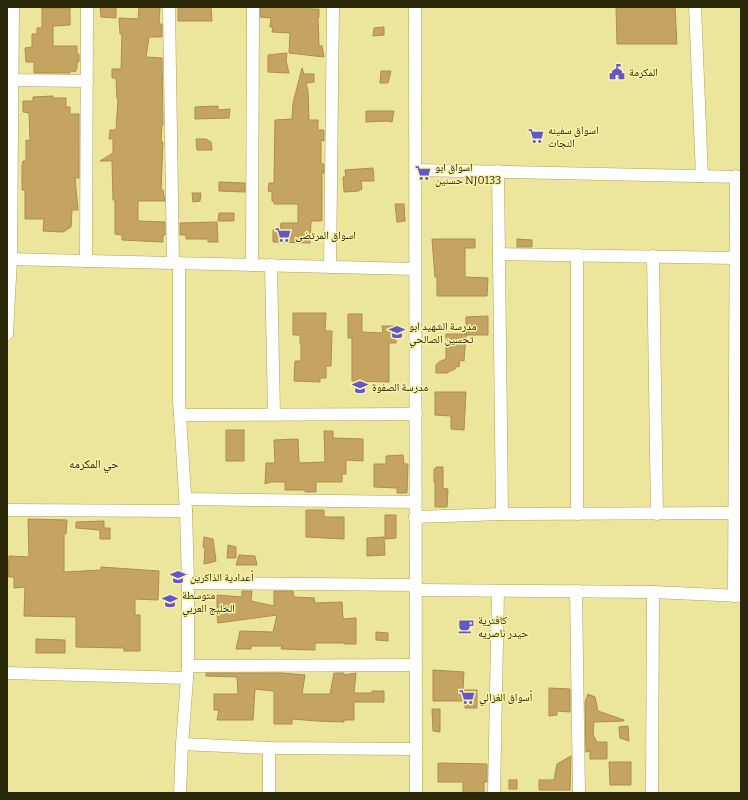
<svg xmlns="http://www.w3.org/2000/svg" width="748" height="800" viewBox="0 0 748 800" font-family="Bitter,'Noto Naskh Arabic',serif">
<rect width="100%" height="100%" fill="#ece59c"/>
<g fill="#c5a462" stroke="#ad8d4b">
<path d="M100,7H116V18L101,17Z"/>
<path d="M139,7H160L159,24H162V37H149L146,57L162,58L163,125H162L161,142H163L161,190H163L165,201H138V221L165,222V235H163V242L122,240V235L115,234V200H113L112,161H100L113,153V139H109L110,130H116L118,99H117L116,78H112V69H121L122,34H120L119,18L138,19Z"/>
<path d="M178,7H211L212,21H178Z"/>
<path d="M273,7H310V9H319V17H318L319,46H322L324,57L289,53L290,33L272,32L273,27H270L271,18L260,17V8Z"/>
<path d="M616,7H675L677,44H617Z"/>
<path d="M42,8H70V25L53,26V46H77V54H79V62H77V68L75,72L71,71L70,73H34V62H26L25,48L32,47V34H37V28H42Z"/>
<path d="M384,27V35L373,36L374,28Z"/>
<path d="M287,53L286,61L289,73L268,72V55Z"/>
<path d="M302,68L304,74H314V82L306,83L308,91L309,120H318V130H324V141L321,140V164H324V173H322V221H311L310,243L273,242V230H280L281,223H298V204H274V201H272V192L268,191L269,183H274L275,120L292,119L293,103Z"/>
<path d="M381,71H391L388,83H380Z"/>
<path d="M53,96V98H66V107H70V114H79V178H75L78,210H72L71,227L63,232L43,231L44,219H25V190H22V165L23,161H26V140L30,141L29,113L23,112V101H33V97Z"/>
<path d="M218,106V110L230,109L229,118L195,119V107Z"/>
<path d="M366,111H394L392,122L387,121L366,122Z"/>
<path d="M196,139H206L211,142L212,150H197Z"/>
<path d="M373,168L374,181H361L362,189L359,190V191L344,192L343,177H346L345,170Z"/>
<path d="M219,182L245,183V192L219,191Z"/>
<path d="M192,193H201L200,201L193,202Z"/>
<path d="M395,204H404L405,221L397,222Z"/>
<path d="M219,213H234V221H218Z"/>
<path d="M217,222L218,242H208V239H186V235H180V223Z"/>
<path d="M432,239H475V248H465V277L488,278L487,296H437V277H435Z"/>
<path d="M517,239L532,240V247H517Z"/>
<path d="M293,313H326L325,331H332L331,366H326V378H320V382L294,381L295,361H301V343H300V335H293Z"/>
<path d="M348,314H362V332L383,333L382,326H396V343H389V382L352,381V338H348Z"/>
<path d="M488,316V335H466V317Z"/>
<path d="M446,334H466L464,361L460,360L459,367L457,366L455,369L448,372V373H436V365L439,362L446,359Z"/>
<path d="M435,392H466L464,430L451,429V416L435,415Z"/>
<rect x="226" y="430" width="18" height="31"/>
<path d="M324,431H333V438L363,439V461L346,460V474H342V482H316V492H305V490H285V482H271L265,484L266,463H275L274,440L298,439L299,463L325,462Z"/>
<path d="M403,455L404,464H408L407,493H397V488L374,487V464H386V456Z"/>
<path d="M436,467H443V488L448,489L447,507H435V482H434V469H436Z"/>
<path d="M306,510H324V517H344V539L306,537Z"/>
<path d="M385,515H396V538L385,539Z"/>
<path d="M28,519L67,520L66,534H64V572L101,570V567L159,571L158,600L135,599V615H140V651H124V648L76,647V617L24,616L25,587L14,588V577H8L9,556L29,557Z"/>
<path d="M104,521V528H110V539H100V530L76,528V522Z"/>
<path d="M204,537L213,539L216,561L213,562L204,564L205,547H203Z"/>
<path d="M384,537L385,555L367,556V538Z"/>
<path d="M228,545L236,547V558H227Z"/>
<path d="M239,555L255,556L257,565H236Z"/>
<path d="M242,591H252L251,601L274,606V591H293L294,597L314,598L315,603L342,602L343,619L356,618V644H344V643H315V650L281,649L282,646H251V649H236L240,631L273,632L277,615L218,623L217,615V595L242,597Z"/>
<path d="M376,632L388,633V641L376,640Z"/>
<path d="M36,639L65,640V653H36Z"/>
<path d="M433,670L464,672L463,690H477V708H465V701H433Z"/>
<path d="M206,673H282L305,675L302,694H330L334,673H344V675L356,673L354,693H372V691H384V702H354V720H344V722L317,721L292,719V724H274V691L255,689L253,720H217L219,710H214V694H238L237,677L206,676Z"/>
<path d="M549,688L570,689V712L557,711V715L549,716Z"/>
<path d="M588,694L595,697L598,711L624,720V721L594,722L593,735L597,742H607V759H590V751L586,752L585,702Z"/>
<path d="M432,709H440V732L433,731Z"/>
<path d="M628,726L629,741L620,738L619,727Z"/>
<path d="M571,756L570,790H539V780H554L557,764Z"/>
<path d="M609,762H631V785H610Z"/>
<path d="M438,763L487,764V782H484V793H463V782H438Z"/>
<rect x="509" y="780" width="8" height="9"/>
</g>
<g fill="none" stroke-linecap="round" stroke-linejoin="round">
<defs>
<g id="minor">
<path d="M169,7L173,263"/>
<path d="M415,7L416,793"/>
<path d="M695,7L702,176"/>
<path d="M11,80L87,81"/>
<path d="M416,170L741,177"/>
<path d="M498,171L502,514"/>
<path d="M499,254L735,258"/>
<path d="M577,255V514"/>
<path d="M653,256L657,514"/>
<path d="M7,259L415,269"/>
<path d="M86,261L87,7"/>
<path d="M179,263V402L180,415L416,414"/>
<path d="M252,265L253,7"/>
<path d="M271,265L274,414"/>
<path d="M330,267L333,7"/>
<path d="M7,334L11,259L13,7"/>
<path d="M185,499L415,502"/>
<path d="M7,510L186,511"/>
<path d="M415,517L502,514L735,513"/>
<path d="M188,583L416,585"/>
<path d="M415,590L653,592L741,596"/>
<path d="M576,591L579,793"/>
<path d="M734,596L736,176"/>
<path d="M188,666L416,665"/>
<path d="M7,673L187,678"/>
<path d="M182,744L269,748L416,749"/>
<path d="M180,793L182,744L188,666V583L186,511L180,415"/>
<path d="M269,793V748"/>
<path d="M494,793L498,591"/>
<path d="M652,793L653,592"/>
</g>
</defs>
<use href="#minor" stroke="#aba45d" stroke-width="13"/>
<use href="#minor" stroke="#fff" stroke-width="12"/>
</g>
<defs>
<symbol id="civic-bare" viewBox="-9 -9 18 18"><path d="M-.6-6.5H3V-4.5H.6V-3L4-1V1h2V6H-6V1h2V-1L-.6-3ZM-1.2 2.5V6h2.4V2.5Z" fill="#6355ce" stroke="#f9f2a8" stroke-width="2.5" paint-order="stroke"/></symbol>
<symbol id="supermarket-bare" viewBox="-9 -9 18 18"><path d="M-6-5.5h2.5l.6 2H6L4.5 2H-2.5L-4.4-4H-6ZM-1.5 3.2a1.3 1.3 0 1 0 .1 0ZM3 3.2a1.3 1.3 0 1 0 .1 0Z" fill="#6355ce" stroke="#f9f2a8" stroke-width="2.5" paint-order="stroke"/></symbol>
<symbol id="school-bare" viewBox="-9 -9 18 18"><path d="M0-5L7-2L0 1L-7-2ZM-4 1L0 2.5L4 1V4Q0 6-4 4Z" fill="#6355ce" stroke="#f9f2a8" stroke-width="2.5" paint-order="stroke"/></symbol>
<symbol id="cafe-bare" viewBox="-9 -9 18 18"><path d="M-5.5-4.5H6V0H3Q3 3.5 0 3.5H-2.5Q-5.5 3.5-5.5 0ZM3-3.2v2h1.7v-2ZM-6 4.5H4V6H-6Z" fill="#6355ce" stroke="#f9f2a8" stroke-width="2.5" paint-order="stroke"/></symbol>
</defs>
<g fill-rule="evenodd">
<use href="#civic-bare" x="606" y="61" width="22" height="22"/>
<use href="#supermarket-bare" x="525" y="125" width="22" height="22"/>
<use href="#supermarket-bare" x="412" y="162" width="22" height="22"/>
<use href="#supermarket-bare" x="272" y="224" width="22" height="22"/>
<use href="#school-bare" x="386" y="321" width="22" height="22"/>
<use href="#school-bare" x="349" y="376" width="22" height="22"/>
<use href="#school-bare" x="167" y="566" width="22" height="22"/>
<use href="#school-bare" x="159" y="590" width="22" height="22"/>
<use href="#cafe-bare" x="455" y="615" width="22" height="22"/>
<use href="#supermarket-bare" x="456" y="686" width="22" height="22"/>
</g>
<g text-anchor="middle" stroke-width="3" stroke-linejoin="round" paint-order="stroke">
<g font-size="11" fill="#2b280a" stroke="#f9f2a8" text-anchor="start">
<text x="629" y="76">المكرمة</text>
<text x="548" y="134">اسواق سفينه<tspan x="548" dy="13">النجات</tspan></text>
<text x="435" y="171">اسواق ابو<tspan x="435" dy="13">حسنين NJ0133</tspan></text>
<text x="295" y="239">اسواق المرتضى</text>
<text x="409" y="330">مدرسة الشهيد ابو<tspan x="409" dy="13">تحسين الصالحي</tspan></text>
<text x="372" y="391">مدرسة الصفوة</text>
<text x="190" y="581">أعدادية الذاكرين</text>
<text x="182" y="599">متوسطة<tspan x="182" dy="13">الخليج العربي</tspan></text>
<text x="478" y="624">كافترية<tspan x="478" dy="13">حيدر ناصريه</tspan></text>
<text x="479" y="701">أسواق الغزالي</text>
</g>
<g font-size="12" fill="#2b280a" stroke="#f9f2a8">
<text x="94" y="468">حي المكرمه</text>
</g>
</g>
<rect width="748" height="800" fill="none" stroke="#2b280a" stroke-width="16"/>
</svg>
